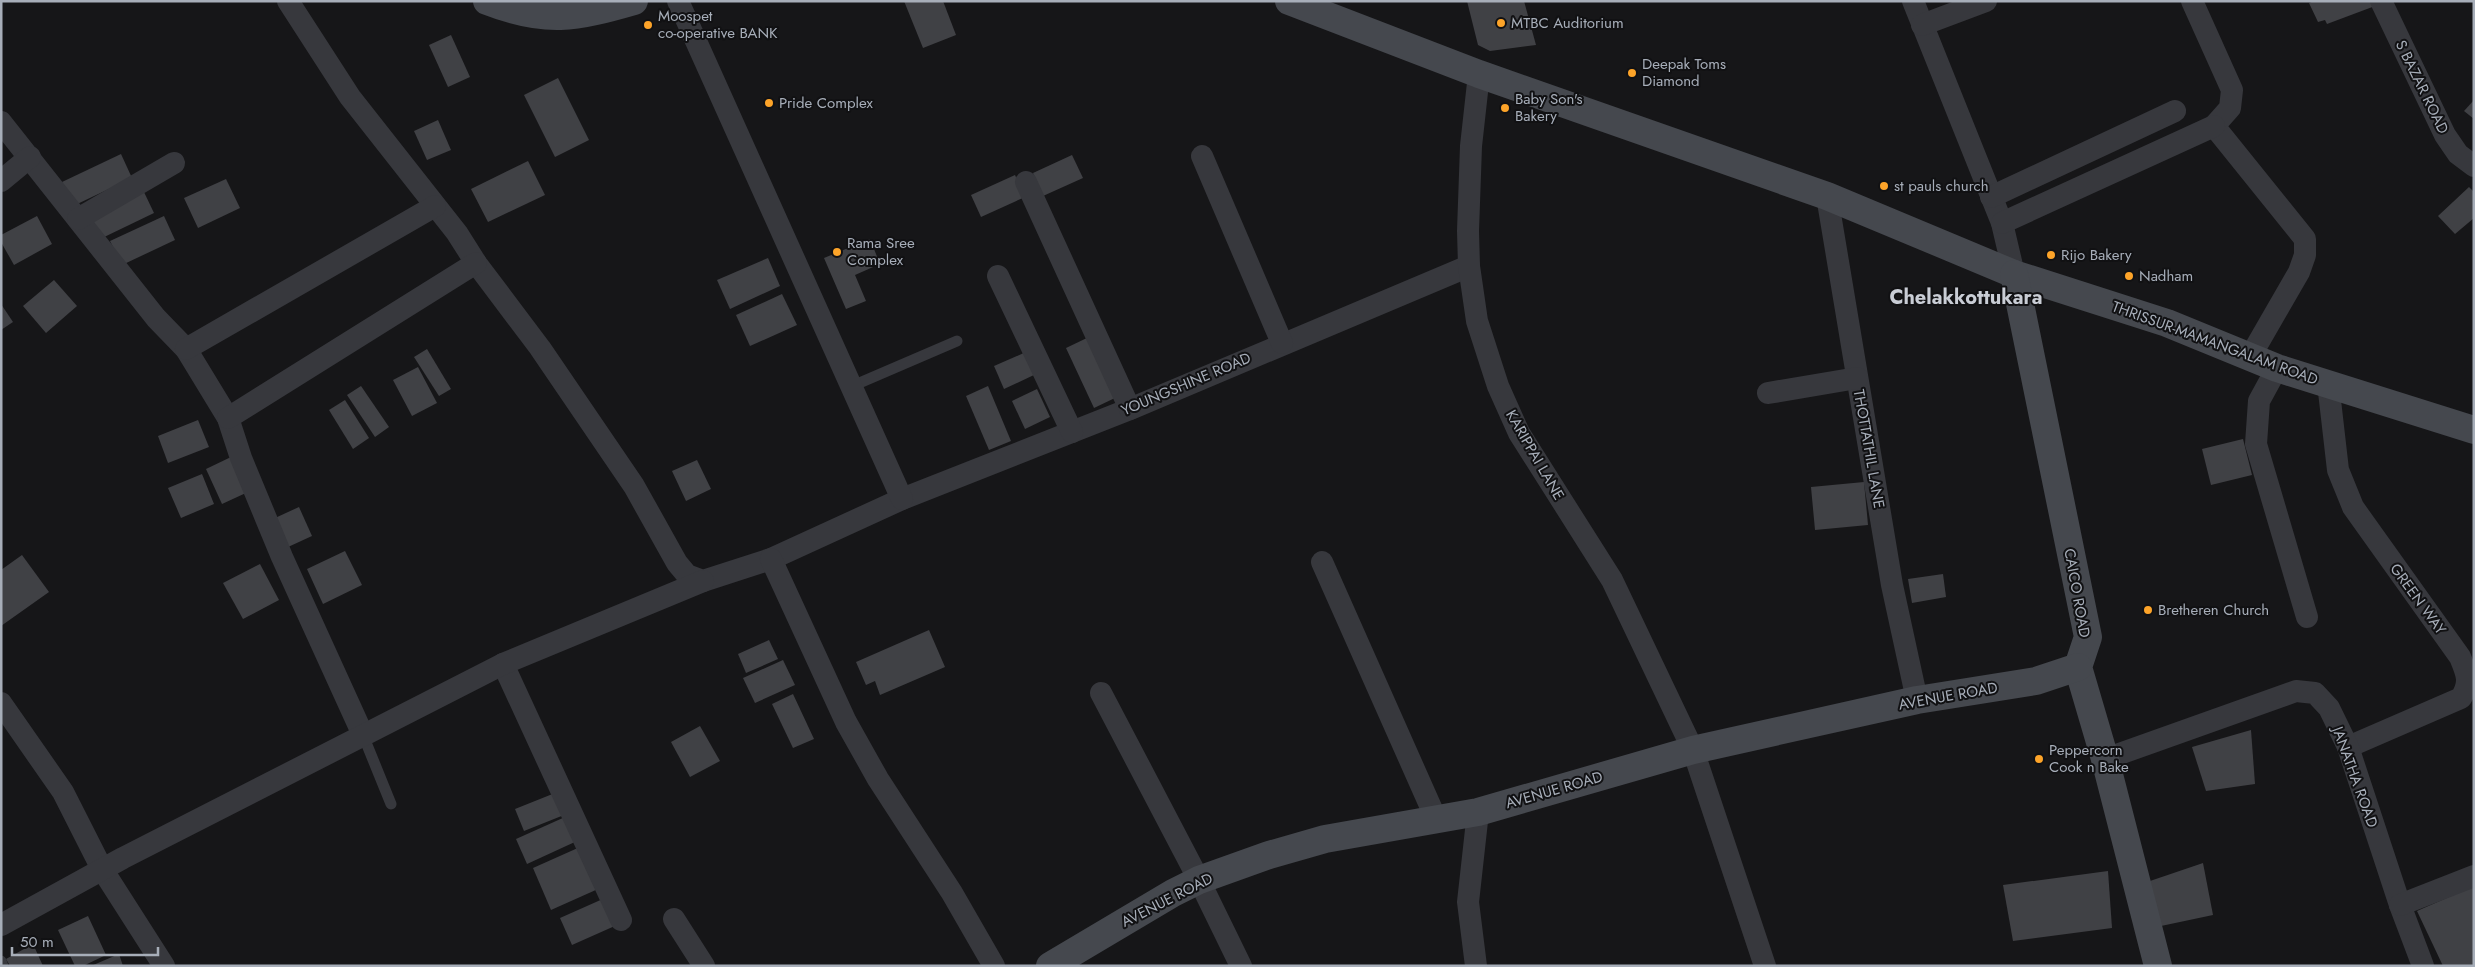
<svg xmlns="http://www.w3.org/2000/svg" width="2475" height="967" viewBox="0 0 2475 967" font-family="Jost,sans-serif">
<rect width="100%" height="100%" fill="#161618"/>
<g fill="#404145">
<path d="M904,1H943L956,35L923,48Z"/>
<path d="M1467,1H1524L1536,45L1490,51L1478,45Z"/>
<path d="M2314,1H2373L2375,6L2327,24L2325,20L2318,22L2309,3Z"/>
<path d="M451,35L470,77L448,87L429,45Z"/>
<path d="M558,78L589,140L555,157L524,95Z"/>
<path d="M2474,100V119L2464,111Z"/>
<path d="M438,120L451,150L427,160L414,131Z"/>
<path d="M121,154L132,178L73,206L62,182Z"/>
<path d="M1072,155L1083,178L1043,196L1033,173Z"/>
<path d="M528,161L545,195L488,222L471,189Z"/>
<path d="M1015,175L1025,197L981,217L971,195Z"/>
<path d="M226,179L240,208L198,228L184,198Z"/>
<path d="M2469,187L2474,192V218L2455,234L2438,216Z"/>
<path d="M143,190L154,213L98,240L87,216Z"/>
<path d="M37,216L52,244L14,265L1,242V235Z"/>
<path d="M164,216L175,240L122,265L110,241Z"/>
<path d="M870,239L880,264L855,275L866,301L846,309L824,258Z"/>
<path d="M768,258L780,286L730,309L717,280Z"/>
<path d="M54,280L77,306L46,333L23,306Z"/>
<path d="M782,294L797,325L750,346L736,315Z"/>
<path d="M1,304L13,322L1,330Z"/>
<path d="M1089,337L1117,397L1094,408L1066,348Z"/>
<path d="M427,349L451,389L439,396L414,357Z"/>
<path d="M1026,352L1036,374L1004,389L994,366Z"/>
<path d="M418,367L437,403L412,416L393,380Z"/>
<path d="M361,386L389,427L375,437L347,395Z"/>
<path d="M988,386L1011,441L989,450L966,396Z"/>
<path d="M1037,389L1050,417L1025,429L1012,401Z"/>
<path d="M345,400L369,438L353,449L329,410Z"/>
<path d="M198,420L209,447L168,463L158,436Z"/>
<path d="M2243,439L2252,475L2211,485L2202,449Z"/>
<path d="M231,457L248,492L222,504L206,469Z"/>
<path d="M697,460L711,489L686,501L672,471Z"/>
<path d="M202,474L214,504L181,518L168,488Z"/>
<path d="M1864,482L1868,525L1815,530L1811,487Z"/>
<path d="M299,507L312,536L288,547L275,518Z"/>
<path d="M345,551L362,585L323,604L307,569Z"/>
<path d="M22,555L49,592L1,626V570Z"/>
<path d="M260,564L279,600L243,619L223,583Z"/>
<path d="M1943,574L1946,597L1912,603L1908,579Z"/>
<path d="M929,630L945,667L880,695L875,681L866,685L856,662Z"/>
<path d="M769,640L778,659L746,673L738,654Z"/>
<path d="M783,660L795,685L755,703L743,678Z"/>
<path d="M793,694L814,739L793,748L772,704Z"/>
<path d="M700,726L720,761L690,777L671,742Z"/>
<path d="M2251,730L2255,784L2206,791L2192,747Z"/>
<path d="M555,793L564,815L524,831L515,809Z"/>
<path d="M565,817L577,841L527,864L516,839Z"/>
<path d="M580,847L598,889L551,910L533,868Z"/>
<path d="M2203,863L2213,915L2161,926L2150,881Z"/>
<path d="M2108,871L2112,928L2013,941L2003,885Z"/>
<path d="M2474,886V966H2443L2417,911Z"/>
<path d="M605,898L617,925L572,945L560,918Z"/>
<path d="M88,916L106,955L83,966H75L58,930Z"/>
<path d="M33,944L43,966H10L6,959Z"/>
<path d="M119,954L123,966H91Z"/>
</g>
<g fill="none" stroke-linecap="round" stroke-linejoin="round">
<g stroke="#37383d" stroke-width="11">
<path d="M850,387L957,341"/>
<path d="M363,735L391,804"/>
<path d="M1,961L3,966"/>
</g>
<g stroke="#37383d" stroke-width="22">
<path d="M288,1L350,97L457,233L476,263L540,348L634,486L677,563L687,575L703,581L771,559L902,499L1130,409L1469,266"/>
<path d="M678,1L902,499"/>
<path d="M1913,1L2002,223L2014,274"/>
<path d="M2192,1L2232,90L2230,108L2214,126L2305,239V255L2299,272L2250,357"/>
<path d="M2381,1L2445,135L2458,154L2474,166"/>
<path d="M1922,25L1986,1"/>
<path d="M1479,74L1471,146L1468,231L1469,266L1477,321L1498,386L1519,433L1612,580L1693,750L1765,966"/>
<path d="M1,122L156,318L186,349L228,418L241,458L282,557L363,735"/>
<path d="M1202,156L1282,343"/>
<path d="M1,181L30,157"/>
<path d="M1026,182L1130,409"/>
<path d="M1827,196L1892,585L1917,700"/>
<path d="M1991,197L2175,111"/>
<path d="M78,219L174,163"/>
<path d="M2002,223L2214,126"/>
<path d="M998,276L1072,432"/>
<path d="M186,349L435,206"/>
<path d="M2277,368L2259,401L2256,444L2307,617"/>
<path d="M2328,383L2338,470L2353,507L2460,657C2467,674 2471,682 2461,698L2348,747"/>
<path d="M1768,393L1857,378"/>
<path d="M228,418L476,263"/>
<path d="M771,559L846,722L878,779L952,893L994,966"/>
<path d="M1322,562L1437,821"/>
<path d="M503,664L621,920"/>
<path d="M1101,693L1199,880L1241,966"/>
<path d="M1,703L63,792L102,869L164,966"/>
<path d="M2105,759L2296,691L2315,693L2329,708L2348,747L2400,905L2423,966"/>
<path d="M2400,905L2474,876"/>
<path d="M674,919L704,966"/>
<path d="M1,925L123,858L503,664L703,581"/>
<path d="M1476,966L1468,902L1478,812"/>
</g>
<g stroke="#45484e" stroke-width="28">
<path d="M487,1C546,24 575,18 634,1"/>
<path d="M1289,1L1479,74L1827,196L2014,274L2167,323L2277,368L2474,430"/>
<path d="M2014,274L2088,637L2078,667L2105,759L2158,966"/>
<path d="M1050,966L1173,893L1199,880L1269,855L1325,839L1478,812L1693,750L1917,700L2036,681L2078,667"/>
</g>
</g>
<g fill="#fda429" stroke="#111113" stroke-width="2">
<circle cx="1501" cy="23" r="5"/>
<circle cx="648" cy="25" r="5"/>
<circle cx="1632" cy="73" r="5"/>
<circle cx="769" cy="103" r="5"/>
<circle cx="1505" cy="108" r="5"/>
<circle cx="1884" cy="186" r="5"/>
<circle cx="837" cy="252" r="5"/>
<circle cx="2051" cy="255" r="5"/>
<circle cx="2129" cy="276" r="5"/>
<circle cx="2148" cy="610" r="5"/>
<circle cx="2039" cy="759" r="5"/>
</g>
<g text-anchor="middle" stroke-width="4" stroke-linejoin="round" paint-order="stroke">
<g font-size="15" fill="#a7aeb9" stroke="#111113" text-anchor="start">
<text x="658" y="21">Moospet<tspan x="658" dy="17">co-operative BANK</tspan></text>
<text x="1511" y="28">MTBC Auditorium</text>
<text x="1642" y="69">Deepak Toms<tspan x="1642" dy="17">Diamond</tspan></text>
<text x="1515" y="104">Baby Son's<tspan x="1515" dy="17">Bakery</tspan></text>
<text x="779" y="108">Pride Complex</text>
<text x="1894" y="191">st pauls church</text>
<text x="847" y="248">Rama Sree<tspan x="847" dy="17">Complex</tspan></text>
<text x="2061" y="260">Rijo Bakery</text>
<text x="2139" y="281">Nadham</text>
<text x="2158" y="615">Bretheren Church</text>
<text x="2049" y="755">Peppercorn<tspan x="2049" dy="17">Cook n Bake</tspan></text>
</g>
<g font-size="15" fill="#a7aeb9" stroke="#111113">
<text transform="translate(2422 87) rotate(64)" y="5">S BAZAR ROAD</text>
<text transform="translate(2215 343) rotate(20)" y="5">THRISSUR-MAMANGALAM ROAD</text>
<text transform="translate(1186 384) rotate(-23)" y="5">YOUNGSHINE ROAD</text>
<text transform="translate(1869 449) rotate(80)" y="5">THOTTATHIL LANE</text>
<text transform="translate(1535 455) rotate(60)" y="5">KARIPPAI LANE</text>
<text transform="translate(2077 593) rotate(80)" y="5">CAICO ROAD</text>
<text transform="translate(2418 599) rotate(54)" y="5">GREEN WAY</text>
<text transform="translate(1948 696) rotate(-10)" y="5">AVENUE ROAD</text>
<text transform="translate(2355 777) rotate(70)" y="5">JANATHA ROAD</text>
<text transform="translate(1554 790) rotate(-16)" y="5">AVENUE ROAD</text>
<text transform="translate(1167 900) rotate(-27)" y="5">AVENUE ROAD</text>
</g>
<g font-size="20" font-weight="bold" fill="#c9cdd5" stroke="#111113">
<text x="1966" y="304">Chelakkottukara</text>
</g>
</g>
<rect width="2475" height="967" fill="none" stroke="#a7aeb9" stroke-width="5"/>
<path d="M12 947v8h146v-8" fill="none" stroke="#a7aeb9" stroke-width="2.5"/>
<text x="20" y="947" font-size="15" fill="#a7aeb9" stroke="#111113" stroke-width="4" paint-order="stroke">50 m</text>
</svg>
